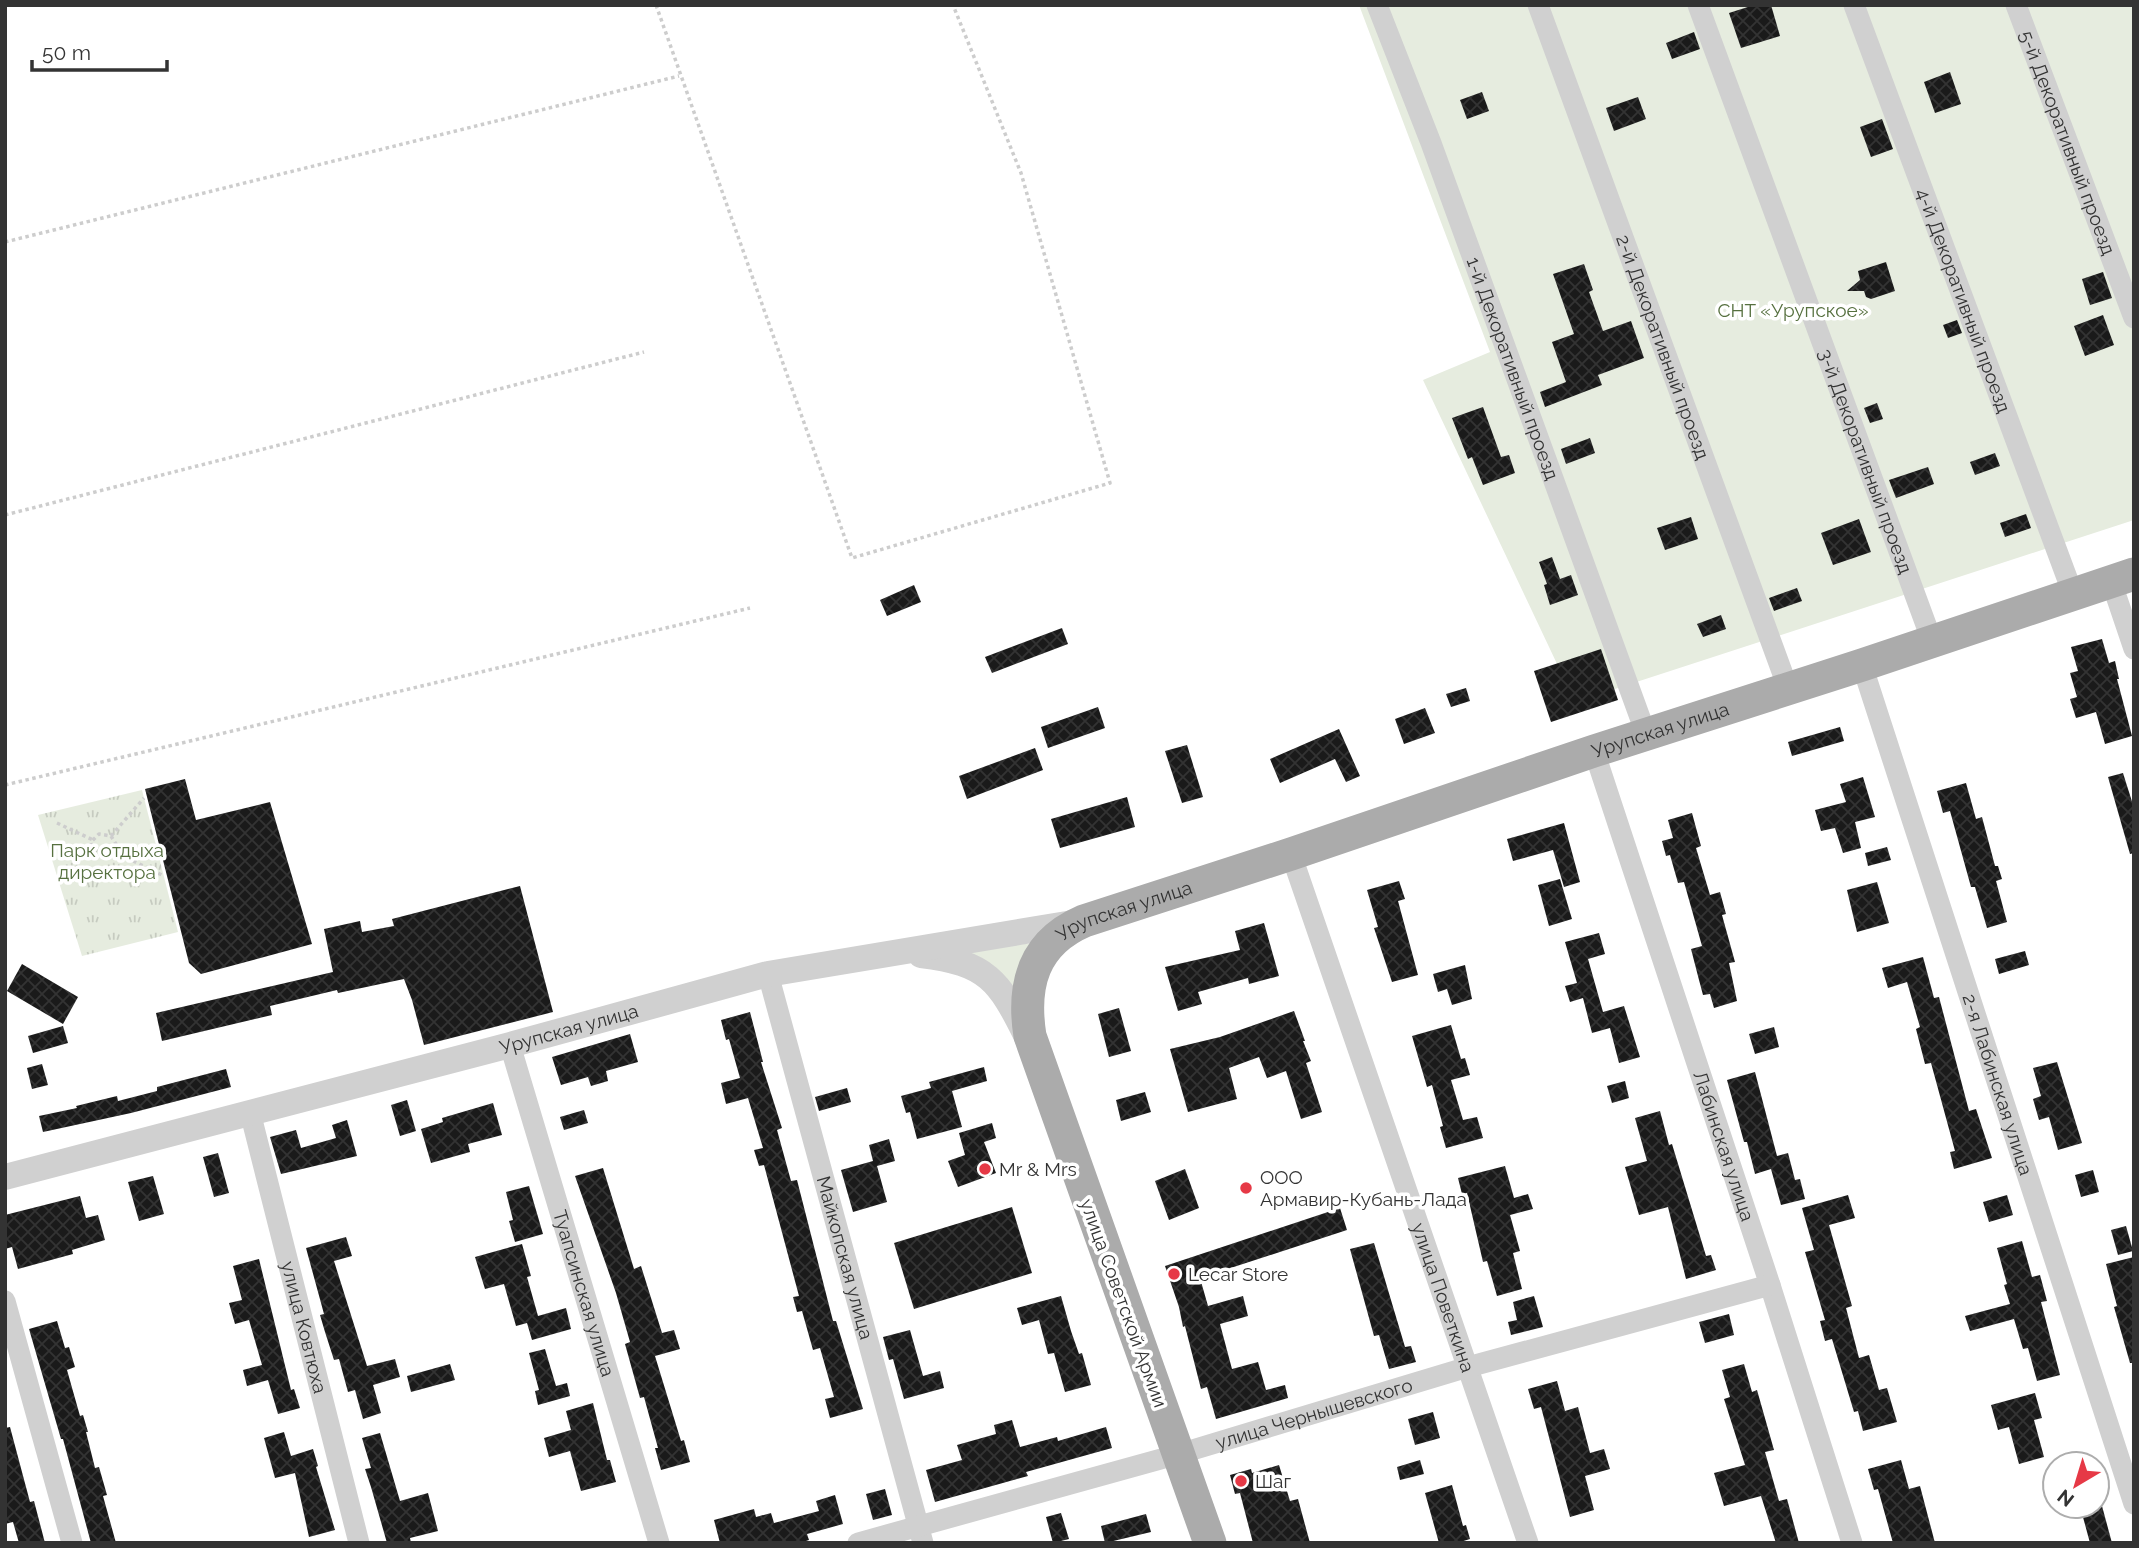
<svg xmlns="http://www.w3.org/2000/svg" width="2139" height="1548" viewBox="0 0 2139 1548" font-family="Raleway,sans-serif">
<defs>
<pattern id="park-tufts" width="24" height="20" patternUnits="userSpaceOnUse" patternTransform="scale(1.75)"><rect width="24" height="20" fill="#e6ecdf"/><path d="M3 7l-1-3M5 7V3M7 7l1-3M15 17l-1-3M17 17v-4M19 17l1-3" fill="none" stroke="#c6cbc0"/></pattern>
<pattern id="building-cross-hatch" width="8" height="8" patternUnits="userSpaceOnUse" patternTransform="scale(1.75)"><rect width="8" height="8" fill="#1a1a1a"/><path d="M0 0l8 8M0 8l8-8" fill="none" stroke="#333"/></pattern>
</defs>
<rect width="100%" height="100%" fill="#fff"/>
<g fill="#e6ecdf">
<path d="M1359,5H2134V520L1575,702L1423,380L1490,352Z"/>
<path d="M1033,943L1015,993C1001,972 988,961 965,951Z"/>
</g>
<path fill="url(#park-tufts)" d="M142,790L178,932L82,956L38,815Z"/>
<g fill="url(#building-cross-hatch)">
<path d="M1754,5H1771L1780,36L1741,48L1729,13Z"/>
<path d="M1694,32L1700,49L1672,59L1666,43Z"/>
<path d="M1950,72L1961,104L1935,113L1924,82Z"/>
<path d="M1482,92L1489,111L1467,119L1460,100Z"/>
<path d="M1638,97L1646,119L1614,131L1606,108Z"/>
<path d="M1882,119L1893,149L1871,157L1860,127Z"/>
<path d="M1886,262L1895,291L1871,299L1866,297L1864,291H1847L1860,280L1858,271Z"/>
<path d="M1584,264L1593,290L1589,292L1603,331L1631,321L1644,358L1598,375L1602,385L1545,407L1540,392L1566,382L1552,342L1574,334L1553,274Z"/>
<path d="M2103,272L2112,298L2090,305L2082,279Z"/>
<path d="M2103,315L2114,345L2085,356L2074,326Z"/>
<path d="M1957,320L1962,333L1948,338L1943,325Z"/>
<path d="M1877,403L1883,419L1870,423L1864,408Z"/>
<path d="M1483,407L1501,457L1509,455L1515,473L1483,485L1472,457L1468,459L1452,418Z"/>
<path d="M1590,438L1595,453L1566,464L1561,449Z"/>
<path d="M1995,453L2000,466L1975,475L1970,462Z"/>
<path d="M1928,467L1934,484L1896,498L1889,480Z"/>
<path d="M2026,514L2031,528L2005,537L2000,523Z"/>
<path d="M1691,517L1698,539L1665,550L1657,528Z"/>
<path d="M1859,519L1871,552L1833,565L1821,533Z"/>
<path d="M1552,557L1560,579L1571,575L1578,595L1550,605L1544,585L1547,584L1539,562Z"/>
<path d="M914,585L921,602L887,616L880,600Z"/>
<path d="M1797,588L1802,601L1774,611L1769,598Z"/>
<path d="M1721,615L1726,629L1703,637L1697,624Z"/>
<path d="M1062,628L1068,644L992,673L985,657Z"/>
<path d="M2102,639L2109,663L2115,661L2119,679H2117L2132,736L2105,744L2096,712L2076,718L2070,699L2077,697L2070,673L2078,671L2071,647Z"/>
<path d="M1601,649L1618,700L1551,722L1534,671Z"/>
<path d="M1466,688L1470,701L1451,707L1446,694Z"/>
<path d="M1098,707L1105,728L1048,748L1041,727Z"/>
<path d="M1425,708L1435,733L1404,744L1395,719Z"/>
<path d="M1840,727L1844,741L1792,756L1788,742Z"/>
<path d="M1339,729L1360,776L1346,782L1335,759L1280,783L1270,759Z"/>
<path d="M1187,745L1203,797L1182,803L1165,751Z"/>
<path d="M1035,748L1043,770L967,799L959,776Z"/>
<path d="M2123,773L2134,808V853L2130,854L2108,777Z"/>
<path d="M1863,777L1875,817L1855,822L1861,848L1843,853L1835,828L1821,831L1815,810L1846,802L1840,784Z"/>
<path d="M185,779L196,820L270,802L312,944L201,974L189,963L145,789Z"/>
<path d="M1966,783L1976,819L1982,817L1995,866H1998L2002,879L1996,881L2007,922L1987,928L1975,887H1971L1950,811L1943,813L1937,791Z"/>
<path d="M1127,797L1135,827L1060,848L1051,819Z"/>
<path d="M1692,813L1701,846L1696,848L1710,895L1720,892L1726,914L1722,915L1735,962L1729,963L1737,1001L1714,1008L1710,994L1703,995L1699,980L1691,949L1702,946L1684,882L1678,883L1670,855L1666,856L1662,841L1673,838L1668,820Z"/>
<path d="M1564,823L1580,882L1564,887L1553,850L1513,861L1507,839Z"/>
<path d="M1887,847L1891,860L1868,866L1865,853Z"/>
<path d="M1560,879L1572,919L1549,926L1538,885Z"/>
<path d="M1399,881L1405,899L1398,901L1418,975L1392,982L1374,928L1378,927L1367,890Z"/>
<path d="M1877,882L1889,923L1857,932L1847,890Z"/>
<path d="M520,886L553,1012L424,1045L412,1000L404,979L338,993L337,990L270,1006L272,1015L162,1041L156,1013L333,972L324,929L360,921L362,932L394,926L392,919Z"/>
<path d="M1264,923L1279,976L1249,984L1248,978L1198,992L1202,1004L1178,1011L1165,967L1240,950L1235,931Z"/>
<path d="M1599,933L1605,954L1588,959L1603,1012L1624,1006L1640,1057L1619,1063L1610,1028L1592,1033L1583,998L1570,1002L1565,986L1577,983L1565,942Z"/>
<path d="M2025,951L2029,965L1999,974L1995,959Z"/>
<path d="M1923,957L1934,998L1939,997L1969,1111L1976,1109L1992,1158L1954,1169L1950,1152L1955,1151L1931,1063L1925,1064L1916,1029L1920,1027L1907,982L1888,988L1882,968Z"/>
<path d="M22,964L78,997L63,1024L7,991Z"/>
<path d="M1465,965L1472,999L1452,1005L1447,989L1438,992L1433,974Z"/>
<path d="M1119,1008L1131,1051L1109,1057L1098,1014Z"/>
<path d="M1294,1011L1305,1041H1303L1311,1061L1306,1063L1322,1112L1301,1119L1286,1071L1267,1078L1259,1057L1229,1068L1237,1099L1188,1112L1170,1049L1220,1037Z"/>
<path d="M750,1012L763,1062H761L782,1128L777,1130L791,1181L797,1180L833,1321H836L863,1409L830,1418L825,1399L834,1397L820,1348L813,1350L802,1311L797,1312L793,1297L799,1296L764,1165L759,1166L754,1150L763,1148L748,1098L726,1104L721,1083L740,1078L729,1039L726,1040L721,1020Z"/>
<path d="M1451,1025L1461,1059L1465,1058L1470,1075L1451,1080L1463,1120L1477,1117L1483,1138L1446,1148L1440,1127L1443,1126L1432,1085L1427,1087L1412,1036Z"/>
<path d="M63,1026L68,1043L33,1053L28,1036Z"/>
<path d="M1774,1027L1779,1047L1755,1054L1749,1034Z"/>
<path d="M630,1034L638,1062L606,1071L608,1081L591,1086L588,1077L561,1085L552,1057Z"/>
<path d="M2057,1062L2082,1143L2058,1150L2049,1117L2039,1120L2033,1099L2041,1096L2033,1068Z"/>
<path d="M42,1064L48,1085L32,1089L27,1068Z"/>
<path d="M984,1067L987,1081L952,1091L962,1127L917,1139L910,1112L906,1113L901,1096L931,1088L929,1082Z"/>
<path d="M226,1069L231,1087L131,1113L43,1132L39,1116L77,1108L76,1106L117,1096L118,1101L157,1091V1087Z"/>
<path d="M1755,1072L1777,1156L1788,1153L1795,1180L1800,1179L1805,1199L1781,1205L1771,1169L1755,1174L1747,1142H1744L1727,1080Z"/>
<path d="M1625,1081L1629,1098L1612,1103L1607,1086Z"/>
<path d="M847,1088L851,1102L819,1111L815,1097Z"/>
<path d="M1145,1092L1151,1112L1121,1121L1116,1100Z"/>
<path d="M407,1100L416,1131L400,1136L391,1105Z"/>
<path d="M493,1103L502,1135L468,1144L470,1152L431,1163L421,1129L443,1122L442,1118Z"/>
<path d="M584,1110L588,1123L564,1130L560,1117Z"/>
<path d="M1660,1111L1669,1145L1672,1144L1706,1256L1711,1255L1716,1270L1686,1279L1668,1207L1639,1215L1625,1167L1647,1161L1635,1118Z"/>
<path d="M347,1120L357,1156L281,1174L270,1137L296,1130L301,1148L336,1138L332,1125Z"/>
<path d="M992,1123L996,1138L984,1142L996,1173L958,1187L948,1161L965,1155L959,1133Z"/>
<path d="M889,1139L895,1161L877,1166L887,1202L853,1212L841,1170L873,1161L869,1145Z"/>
<path d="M218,1153L229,1193L214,1197L203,1157Z"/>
<path d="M1505,1166L1514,1198L1528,1194L1533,1209L1510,1215L1520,1251L1513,1253L1522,1289L1497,1296L1487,1261L1483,1262L1467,1193L1462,1194L1458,1178Z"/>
<path d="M603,1168L634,1269L641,1266L662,1333L674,1330L680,1349L655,1356L681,1441L684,1440L690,1462L661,1470L655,1448H658L644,1397L640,1398L625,1344L630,1342L616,1293L575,1176Z"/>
<path d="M1185,1169L1199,1208L1169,1220L1155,1181Z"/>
<path d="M2093,1170L2099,1192L2081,1197L2075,1175Z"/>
<path d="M153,1176L164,1214L139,1221L128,1182Z"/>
<path d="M529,1186L543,1234L515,1242L509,1221L513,1220L506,1192Z"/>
<path d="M1848,1195L1855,1218L1829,1225L1852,1306L1846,1308L1859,1358L1869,1355L1879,1390L1887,1388L1897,1422L1863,1431L1858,1411L1854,1412L1832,1339L1825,1341L1820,1321L1825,1320L1805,1252L1814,1250L1802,1208Z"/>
<path d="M2007,1195L2013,1215L1989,1222L1983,1202Z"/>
<path d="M80,1196L86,1218L98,1215L105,1240L72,1250L73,1254L18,1269L12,1247L5,1249V1215Z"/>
<path d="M1012,1207L1032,1273L914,1309L894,1243Z"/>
<path d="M1340,1208L1347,1230L1200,1278L1208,1306L1243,1296L1248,1316L1220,1324L1232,1369L1258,1362L1266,1390L1285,1385L1288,1398L1216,1419L1207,1387L1201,1389L1185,1326L1183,1327L1179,1307L1165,1266Z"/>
<path d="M2126,1226L2133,1251L2118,1255L2111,1230Z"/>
<path d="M346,1237L352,1256L334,1261L367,1366L395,1359L400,1377L373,1385L381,1413L363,1419L355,1390L348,1392L339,1359L334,1360L325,1332L320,1315L324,1314L306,1248Z"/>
<path d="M2022,1241L2032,1277L2040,1275L2047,1301L2041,1302L2060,1375L2037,1381L2028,1348L2023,1349L2014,1319L1970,1331L1965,1316L2010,1304L2004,1285L2007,1284L1997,1248Z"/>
<path d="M1374,1243L1405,1347L1411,1346L1416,1362L1389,1369L1379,1335L1374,1336L1350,1249Z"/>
<path d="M522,1244L531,1276L527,1277L538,1316L566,1308L571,1329L532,1340L527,1323L516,1326L504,1284L485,1289L475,1257Z"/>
<path d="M2134,1257V1363H2130L2114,1307L2117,1306L2106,1264Z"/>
<path d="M259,1259L291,1390L294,1389L300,1408L278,1414L268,1380L247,1386L243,1370L262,1365L249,1320L235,1324L229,1303L242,1300L233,1266Z"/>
<path d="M1061,1296L1071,1331L1079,1354L1082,1353L1091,1385L1065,1392L1054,1353L1048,1354L1039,1320L1022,1325L1017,1308Z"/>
<path d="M1534,1296L1543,1327L1511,1335L1508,1322L1517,1320L1513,1302Z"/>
<path d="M1729,1314L1734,1335L1705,1343L1699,1322Z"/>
<path d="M57,1321L65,1348L69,1347L75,1367L67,1370L80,1416L83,1415L88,1432H86L95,1468L99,1467L107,1495L103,1496L116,1543H91L63,1439H61L52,1408L29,1329Z"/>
<path d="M910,1330L923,1376L940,1371L944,1388L904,1399L893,1359L889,1360L883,1337Z"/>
<path d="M545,1349L556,1386L567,1383L570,1396L538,1405L535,1391L539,1390L529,1353Z"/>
<path d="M450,1364L455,1380L411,1392L407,1376Z"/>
<path d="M1744,1364L1752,1392L1757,1390L1774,1450L1765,1452L1779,1501L1787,1499L1799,1543H1776L1761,1496L1724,1506L1714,1473L1745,1465L1724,1399L1730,1397L1722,1370Z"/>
<path d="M1557,1381L1565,1411L1578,1407L1590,1453L1604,1449L1610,1469L1585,1476L1594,1510L1570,1517L1541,1407L1534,1409L1528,1389Z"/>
<path d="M2035,1393L2042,1418L2034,1420L2044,1457L2019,1464L2009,1427L1998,1430L1991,1405Z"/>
<path d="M593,1403L607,1460H610L616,1482L581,1491L570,1451L549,1457L544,1438L571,1430L566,1411Z"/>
<path d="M1433,1412L1440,1438L1415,1445L1408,1419Z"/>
<path d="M1012,1420L1020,1447L1057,1437L1058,1441L1106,1427L1112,1448L1026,1472L1028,1476L935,1502L926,1470L962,1460L957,1445L996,1434L994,1425Z"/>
<path d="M10,1427L30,1502L34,1501L45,1543H19L13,1522L5,1524V1428Z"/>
<path d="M284,1432L291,1456L313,1449L318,1466L316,1467L335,1530L309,1537L295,1473L275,1478L264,1438Z"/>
<path d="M380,1433L400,1501L428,1493L438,1531L410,1538L411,1543H387L371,1487L365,1469L371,1468L362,1438Z"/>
<path d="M1420,1460L1424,1474L1400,1480L1397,1467Z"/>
<path d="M1901,1460L1909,1489L1920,1486L1935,1543H1893L1878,1489L1874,1490L1868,1469Z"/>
<path d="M1279,1465L1290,1501L1298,1499L1310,1543H1253L1240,1493L1235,1494L1230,1475L1251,1469L1252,1473Z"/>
<path d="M1452,1485L1463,1526L1466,1525L1470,1539L1457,1543H1439L1425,1493Z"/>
<path d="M885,1489L892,1515L873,1520L866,1494Z"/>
<path d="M835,1495L843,1524L807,1534L809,1540L800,1543H720L714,1520L754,1509L756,1517L771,1513L774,1523L819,1511L816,1501Z"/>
<path d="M2080,1506H2102L2112,1543H2090Z"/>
<path d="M1061,1513L1069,1539L1053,1543L1046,1517Z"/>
<path d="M1146,1514L1151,1532L1105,1543L1101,1526Z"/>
</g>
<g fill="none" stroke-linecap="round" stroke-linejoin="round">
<g stroke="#cdcdcd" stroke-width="3.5" stroke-dasharray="3.5 3.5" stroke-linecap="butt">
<path d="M656,5L852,558L1110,483L1021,173L953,5"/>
<path d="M5,242L679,76"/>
<path d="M5,515L644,352"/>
<path d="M5,785L750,608"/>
<path d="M57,823L93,840"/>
<path d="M111,836L144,798"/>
<path d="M115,852L116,844L111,836L99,834L91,842L92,851L99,857L109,858L115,852L164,876"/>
</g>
<g stroke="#d0d0d0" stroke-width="21">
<path id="s1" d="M1377,5L1431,143L1646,734"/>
<path id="s2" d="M1538,5L1788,688"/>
<path id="s3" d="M1698,5L1932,641"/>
<path id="s4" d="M1854,5L2073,594"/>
<path id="s5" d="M2016,5L2134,318"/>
<path d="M2111,581L2134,649"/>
<path id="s6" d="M1862,665L2134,1504"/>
<path id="s7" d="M1594,751L1770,1285L1852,1543"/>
<path id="s8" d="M1291,854L1528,1543"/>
<path id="s9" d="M768,974L923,1543"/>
<path id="s10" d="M510,1045L659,1543"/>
<path id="s11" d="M250,1112L359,1543"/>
<path d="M5,1301L72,1543"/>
<path id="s12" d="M858,1543L1179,1454L1468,1367L1770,1285"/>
</g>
<g stroke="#d0d0d0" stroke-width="26">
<path d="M921,955C987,963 999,980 1027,1037"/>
<path id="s13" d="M5,1177L510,1045L768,974L1079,922"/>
</g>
<path stroke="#ababab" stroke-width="33" id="s14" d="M1210,1543L1030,1036C1022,985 1033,943 1084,921L1291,854L1594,751L1862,665L2134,574"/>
</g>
<g fill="#e63946" stroke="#fff" stroke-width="2.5">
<circle cx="985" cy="1169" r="7"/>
<circle cx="1246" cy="1188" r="7"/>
<circle cx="1174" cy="1274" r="7"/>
<circle cx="1241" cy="1481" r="7"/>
</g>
<g text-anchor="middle" stroke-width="7" stroke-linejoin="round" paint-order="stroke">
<g font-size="19" fill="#333" stroke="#fff">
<text dy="7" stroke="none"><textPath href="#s5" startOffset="147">5-й Декоративный проезд</textPath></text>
<text dy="7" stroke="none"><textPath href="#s4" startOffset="315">4-й Декоративный проезд</textPath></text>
<text dy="7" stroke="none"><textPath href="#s2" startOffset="364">2-й Декоративный проезд</textPath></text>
<text dy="7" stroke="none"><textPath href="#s1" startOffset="388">1-й Декоративный проезд</textPath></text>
<text dy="7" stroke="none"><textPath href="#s3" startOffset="486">3-й Декоративный проезд</textPath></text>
<text dy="7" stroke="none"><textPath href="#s14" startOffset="1284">Урупская улица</textPath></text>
<text dy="7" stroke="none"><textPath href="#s14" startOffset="718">Урупская улица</textPath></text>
<text dy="7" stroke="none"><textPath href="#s13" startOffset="583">Урупская улица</textPath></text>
<text dy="7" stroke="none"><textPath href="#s6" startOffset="441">2-я Лабинская улица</textPath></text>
<text dy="7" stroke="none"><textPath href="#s7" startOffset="416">Лабинская улица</textPath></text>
<text dy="7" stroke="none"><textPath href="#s9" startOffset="294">Майкопская улица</textPath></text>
<text dy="7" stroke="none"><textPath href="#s10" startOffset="259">Туапсинская улица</textPath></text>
<text dy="7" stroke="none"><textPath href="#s8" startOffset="469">улица Поветкина</textPath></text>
<text transform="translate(1124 1303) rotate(70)" y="7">улица Советской Армии</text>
<text dy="7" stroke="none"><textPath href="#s11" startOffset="222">улица Ковтюха</textPath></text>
<text dy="7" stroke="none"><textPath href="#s12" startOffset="474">улица Чернышевского</textPath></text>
</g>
<g font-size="19" fill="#56703f" stroke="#fff">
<text x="1793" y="317">СНТ «Урупское»</text>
<text x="107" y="857">Парк отдыха<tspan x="107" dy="22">директора</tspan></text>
</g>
<g font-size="19" fill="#333" stroke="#fff" text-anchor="start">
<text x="999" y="1176">Mr &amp; Mrs</text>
<text x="1260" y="1184">ООО<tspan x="1260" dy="22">Армавир-Кубань-Лада</tspan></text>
<text x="1188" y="1281">Lecar Store</text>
<text x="1255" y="1488">Шаг</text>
</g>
</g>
<rect width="2139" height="1548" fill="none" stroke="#333333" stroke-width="14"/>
<g transform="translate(2076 1485) rotate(218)"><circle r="33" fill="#ffffff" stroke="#adadad" stroke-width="2"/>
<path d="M0-5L12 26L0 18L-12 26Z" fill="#e63946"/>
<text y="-10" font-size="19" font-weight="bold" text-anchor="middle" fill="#333333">N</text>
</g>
<path d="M32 60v10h135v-10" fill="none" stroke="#333333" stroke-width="3.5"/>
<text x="42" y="60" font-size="21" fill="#333333" stroke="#ffffff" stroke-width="5" paint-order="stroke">50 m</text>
</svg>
